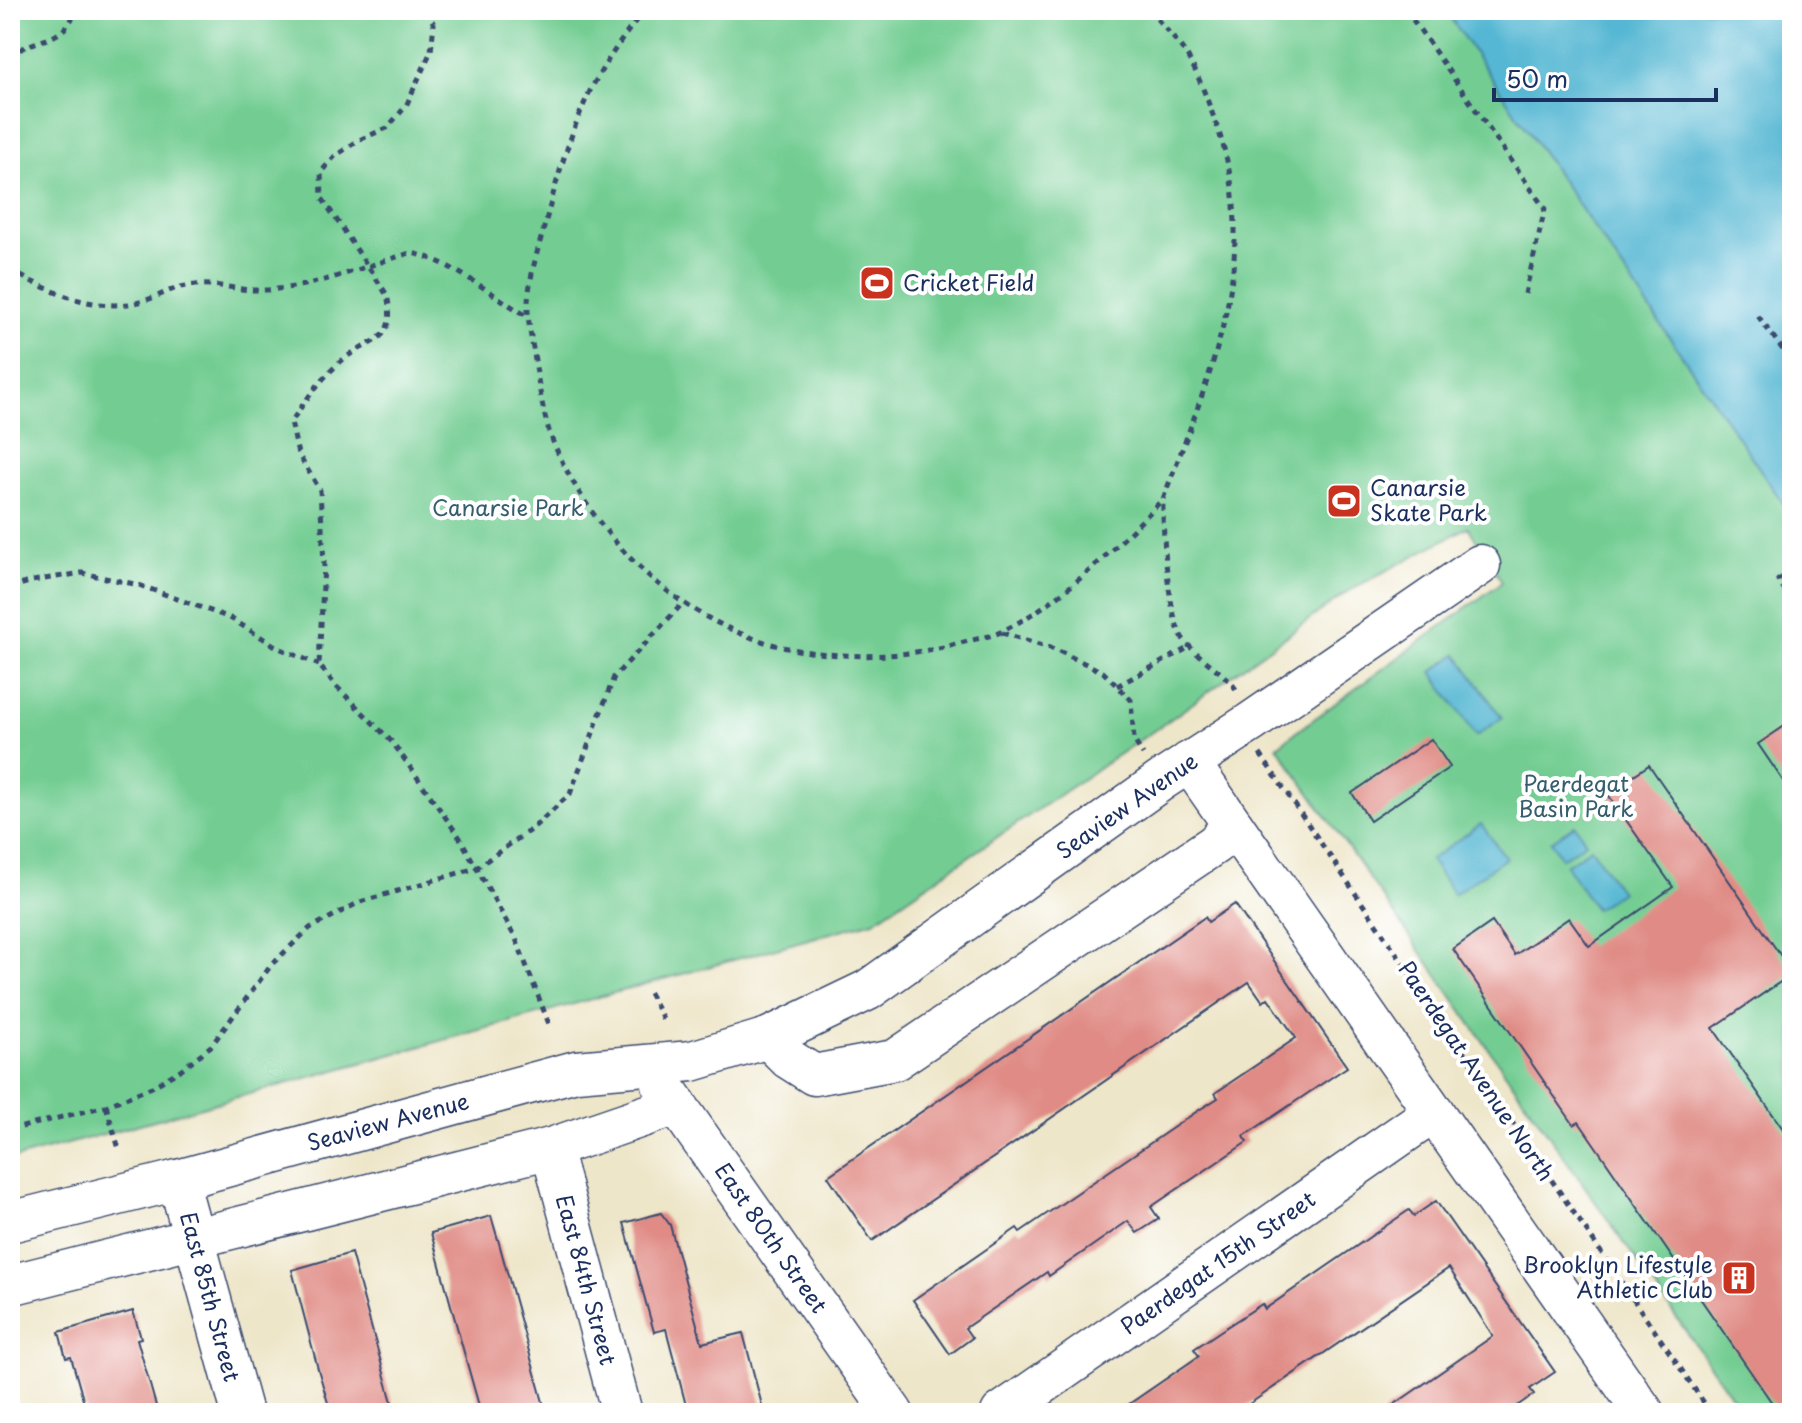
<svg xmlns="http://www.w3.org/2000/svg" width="1802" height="1423" viewBox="0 0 1802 1423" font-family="'Playpen Sans',sans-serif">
<rect width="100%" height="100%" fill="#fff"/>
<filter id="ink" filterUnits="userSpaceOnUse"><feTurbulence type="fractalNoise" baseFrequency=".0125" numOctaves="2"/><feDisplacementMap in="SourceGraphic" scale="16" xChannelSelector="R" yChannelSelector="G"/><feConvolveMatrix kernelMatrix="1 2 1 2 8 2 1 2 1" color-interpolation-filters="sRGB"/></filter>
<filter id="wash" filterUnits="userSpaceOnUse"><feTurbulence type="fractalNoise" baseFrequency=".006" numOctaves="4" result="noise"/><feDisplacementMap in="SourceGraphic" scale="32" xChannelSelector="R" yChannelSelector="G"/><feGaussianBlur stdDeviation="1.8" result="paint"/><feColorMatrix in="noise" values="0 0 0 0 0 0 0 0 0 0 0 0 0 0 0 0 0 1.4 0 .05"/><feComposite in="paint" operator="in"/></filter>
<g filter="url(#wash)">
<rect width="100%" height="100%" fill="#eee6c9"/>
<path fill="#73cd93" stroke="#477e78" stroke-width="2" d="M10,10H1445L1792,516V1413H1743L1277,746L1502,582L1468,527L1350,590L1168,721L874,921L10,1160Z"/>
<g fill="#54b7d3" stroke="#387398" stroke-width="2">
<path d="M1445,10H1792V516Z"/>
<path d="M1457,654L1502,718L1476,736L1432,672Z"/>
<path d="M1481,824L1506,858L1454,894L1430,860Z"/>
<path d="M1575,825L1586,842L1562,858L1551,841Z"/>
<path d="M1591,848L1621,892L1595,909L1566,865Z"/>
</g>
<g id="blocks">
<g fill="#e08b85">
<path d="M1792,721V794L1758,744Z"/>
<path d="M1431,739L1450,767L1370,821L1352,793Z"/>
<path d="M1649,765L1792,972V974L1713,1028L1792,1142V1413H1779L1579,1122L1574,1125L1453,949L1492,922L1515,955L1569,918L1589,946L1673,887L1607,793Z"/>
<path d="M1235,904L1347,1067L1244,1136L1247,1142L1151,1207L1159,1219L1137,1233L1128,1221L1049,1276L1047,1272L965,1328L972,1338L950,1354L913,1300L1017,1228L1020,1232L1199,1110L1218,1098L1215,1093L1296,1038L1268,998L1263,1002L1249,982L872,1241L828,1176L1205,917L1208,922Z"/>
<path d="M1436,1201L1555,1372L1530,1389L1534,1394L1507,1413H1382L1493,1336L1449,1268L1236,1413H1116L1199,1356L1194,1349L1219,1332L1262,1304L1265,1309L1409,1210L1414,1216Z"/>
<path d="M661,1213L670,1225L702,1343L743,1333L764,1413H688L666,1329L654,1332L624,1223Z"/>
<path d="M491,1216L499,1243L546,1413H481L465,1356L431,1233Z"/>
<path d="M351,1253L385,1377L395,1413H331L318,1369L292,1270Z"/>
<path d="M133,1311L141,1338L137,1339L158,1413H87L71,1357L66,1358L59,1332Z"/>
</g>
</g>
</g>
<g filter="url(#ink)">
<use href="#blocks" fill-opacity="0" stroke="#3b4a6e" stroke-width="2"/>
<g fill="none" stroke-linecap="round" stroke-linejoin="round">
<defs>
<g id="minor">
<path d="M1189,762L1644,1413"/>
<path d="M768,1038L789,1059L814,1075L895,1060L1215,844L1233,825"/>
<path d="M662,1084L893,1413"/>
<path d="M551,1148L622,1413"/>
<path d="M178,1180L242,1413"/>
<path d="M10,1222L178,1180L576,1071L692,1061L768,1038L868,990L1162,780L1250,723L1480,565"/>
<path d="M10,1285L551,1148L677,1105"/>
<path d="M1001,1413L1434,1112"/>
</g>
</defs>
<use href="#minor" stroke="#3b4a6e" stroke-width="43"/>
<g stroke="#3b4a6e" stroke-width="5" stroke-dasharray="6 6" stroke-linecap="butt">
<path d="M426,10L434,24L431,51L406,106L387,128L359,140L335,156L321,172L322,198L387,295C399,346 366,338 339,363C320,380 305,401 291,422L298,454L320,490L324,564L319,665L336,686L393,743L460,838L516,939L549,1024"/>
<path d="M644,10C624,36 605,62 590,91C570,133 557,179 545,224C538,249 530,275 528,301C527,323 533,345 536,367C540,392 544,421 554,444C601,552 698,640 818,653C872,659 916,655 968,641C980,638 993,636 1003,631C1066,598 1113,550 1162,500"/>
<path d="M1149,10C1159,22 1171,34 1181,47C1196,67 1205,94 1214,118C1266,255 1211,372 1163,499C1162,527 1168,621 1184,640C1200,660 1224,671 1238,692"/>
<path d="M1406,10L1545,209L1524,298"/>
<path d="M10,57C35,34 61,48 76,10"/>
<path d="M10,270C50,292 97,314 143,301C162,296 173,286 195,285C218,283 240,291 262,290C313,289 361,267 410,253C445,257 495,297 527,316"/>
<path d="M1758,316L1792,362"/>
<path d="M1792,571L1778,580L1792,600"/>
<path d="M10,588L32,581L82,573L139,585L230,618L279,648L319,665"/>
<path d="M1002,633L1050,647L1103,672L1131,700L1134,740L1143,755"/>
<path d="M1117,686L1190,647"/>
<path d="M1260,754L1711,1413"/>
<path d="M649,993L663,1019"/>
<path d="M106,1106L120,1152"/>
<path d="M10,1130L106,1106L152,1087L179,1071L211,1046L272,964L310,928L360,902L476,868L533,828L570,794L614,677L683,603"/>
</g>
<use href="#minor" stroke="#fff" stroke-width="40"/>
</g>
</g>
<defs>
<symbol id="stadium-square" viewBox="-11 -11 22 22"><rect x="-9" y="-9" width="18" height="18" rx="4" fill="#c8321e" stroke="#fff"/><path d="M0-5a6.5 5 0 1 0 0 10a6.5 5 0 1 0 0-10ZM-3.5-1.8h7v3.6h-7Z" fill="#fff"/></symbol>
<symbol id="building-square" viewBox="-11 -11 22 22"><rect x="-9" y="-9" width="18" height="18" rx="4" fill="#c8321e" stroke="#fff"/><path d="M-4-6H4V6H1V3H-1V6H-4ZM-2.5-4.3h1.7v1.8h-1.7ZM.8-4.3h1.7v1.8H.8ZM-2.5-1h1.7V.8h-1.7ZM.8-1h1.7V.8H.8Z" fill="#fff"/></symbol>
</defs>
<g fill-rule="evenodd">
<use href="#stadium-square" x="857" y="263" width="40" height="40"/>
<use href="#stadium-square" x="1324" y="481" width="40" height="40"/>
<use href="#building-square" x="1719" y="1258" width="40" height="40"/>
</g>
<g text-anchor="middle" stroke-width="8" stroke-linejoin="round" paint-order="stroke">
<g font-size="22" fill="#1b2f5e" stroke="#fff" text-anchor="start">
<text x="903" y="291">Cricket Field</text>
<text x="1370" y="496">Canarsie<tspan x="1370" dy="25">Skate Park</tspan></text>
<text x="1713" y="1273" text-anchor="end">Brooklyn Lifestyle<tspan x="1713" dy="25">Athletic Club</tspan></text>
</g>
<g font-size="22" fill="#355e6e" stroke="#fff">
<text x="508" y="516">Canarsie Park</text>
<text x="1576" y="792">Paerdegat<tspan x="1576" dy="25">Basin Park</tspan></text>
</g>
<g font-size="22" fill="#1b2f5e" stroke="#fff">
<text transform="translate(1127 806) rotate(-35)" y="8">Seaview Avenue</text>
<text transform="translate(1476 1071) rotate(56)" y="8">Paerdegat Avenue North</text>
<text transform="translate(388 1122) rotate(-15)" y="8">Seaview Avenue</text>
<text transform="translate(771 1238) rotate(55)" y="8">East 80th Street</text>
<text transform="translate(1218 1263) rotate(-35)" y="8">Paerdegat 15th Street</text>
<text transform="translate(586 1280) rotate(75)" y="8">East 84th Street</text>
<text transform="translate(210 1297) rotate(75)" y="8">East 85th Street</text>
</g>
</g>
<rect width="1802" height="1423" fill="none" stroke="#fff" stroke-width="40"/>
<path d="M1494 88v12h222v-12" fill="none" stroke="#1b2f5e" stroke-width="4"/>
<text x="1506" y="88" font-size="24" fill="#1b2f5e" stroke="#ffffff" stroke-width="6" paint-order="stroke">50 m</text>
</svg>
